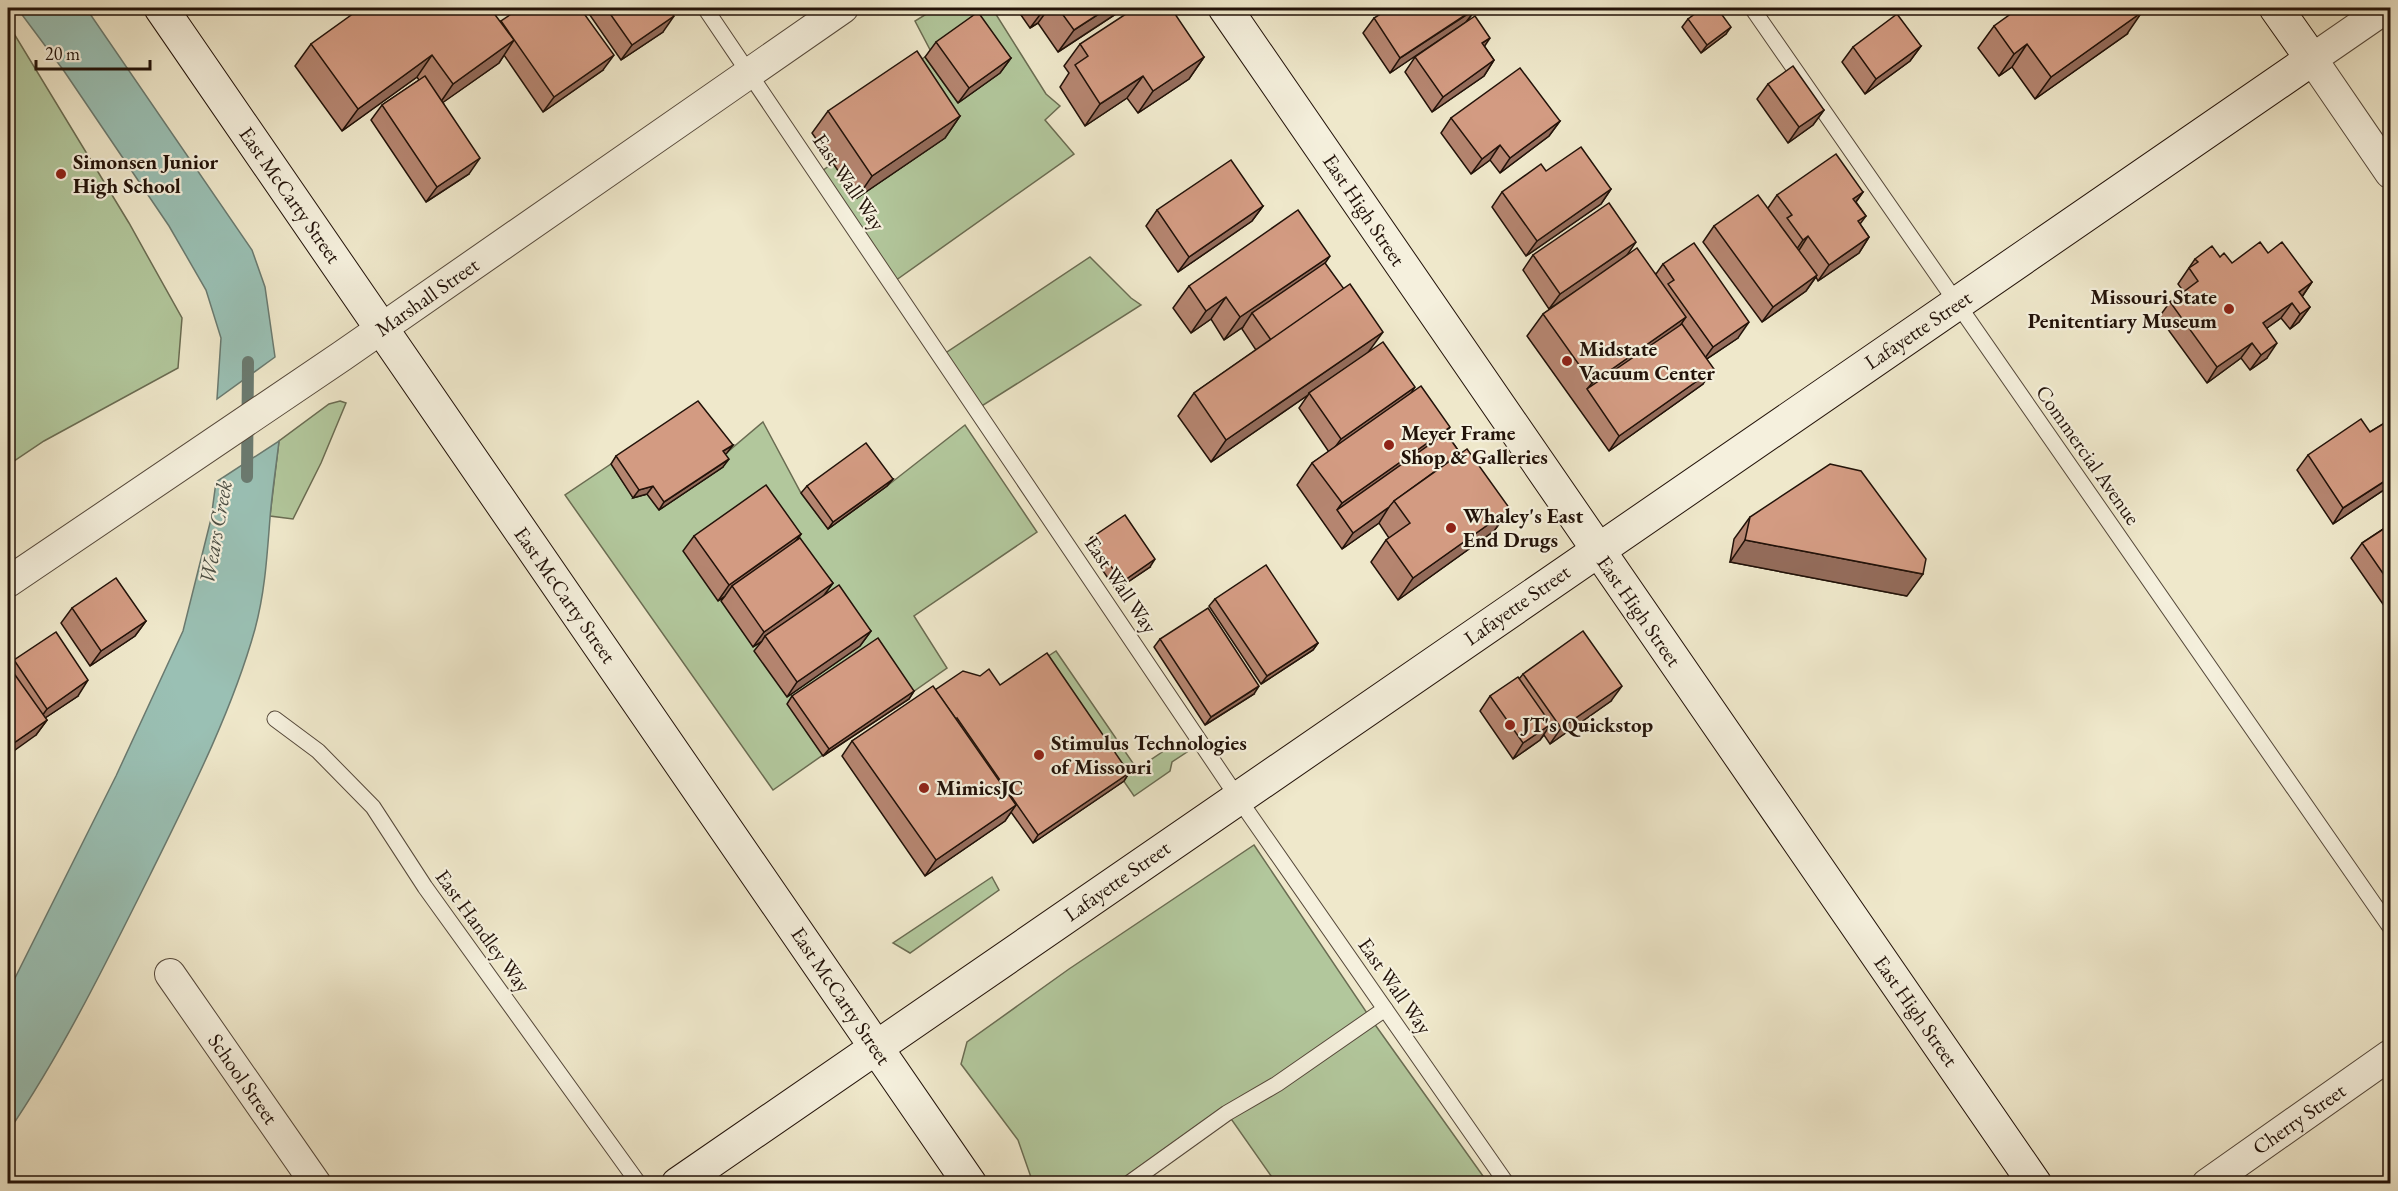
<svg xmlns="http://www.w3.org/2000/svg" width="2398" height="1191" viewBox="0 0 2398 1191" font-family="'EB Garamond',serif">
<rect width="100%" height="100%" fill="#efe8cb"/>
<filter id="stains"><feTurbulence type="fractalNoise" baseFrequency=".00333" numOctaves="4"/><feColorMatrix values="0 0 0 0 .2 0 0 0 0 .09 0 0 0 0 .02 0 0 0 .5 -.17"/></filter>
<radialGradient id="worn" r=".72"><stop offset=".6" stop-color="#630" stop-opacity="0"/><stop offset="1" stop-color="#630" stop-opacity=".3"/></radialGradient>
<g fill="#b2c79c" stroke="#6a6c52" stroke-width="1.5">
<path d="M936,8H992L1046,94L1060,106L1045,120L1074,154L892,283L818,174L833,163L857,198L901,73L925,57L958,103L915,21Z"/>
<path d="M8,27H10L129,223L182,318L178,368L44,441L8,465Z"/>
<path d="M1090,257L1131,298L1141,305L977,409L941,356Z"/>
<path d="M340,401L346,403L321,463L293,519L270,516L279,441L329,404Z"/>
<path d="M763,422L801,493L828,529L887,486L965,425L1037,532L914,616L947,668L773,790L565,495L611,464L633,497L647,494L659,510Z"/>
<path d="M1056,651L1137,769L1180,740L1187,752L1172,762L1170,771L1134,796L1041,661Z"/>
<path d="M1254,845L1371,1019L1488,1183H1276L1227,1113L1123,1183H1033L1018,1140L961,1064L967,1042L1069,969Z"/>
<path d="M992,877L999,890L910,953L893,943Z"/>
</g>
<g fill="#9ac0b4" stroke="#6a7a70" stroke-width="1.5">
<path d="M17,8H86L252,250L265,287L275,357L217,399L221,338L206,290L169,226L64,71Z"/>
<path d="M279,441C276,467 272,492 270,518C267,556 265,592 255,629C232,712 188,798 150,875C106,963 63,1051 8,1132V992L116,776L183,631L211,519L216,482Z"/>
</g>
<g fill="none" stroke-linecap="round" stroke-linejoin="round">
<path stroke="#6a7a70" stroke-width="12" d="M247,477L248,362"/>
<defs>
<g id="lane">
<path d="M705,8L1238,798L1507,1184"/>
<path d="M1752,8L2390,927"/>
<path d="M275,719L318,751L373,807L425,887L639,1184"/>
<path d="M1128,1184L1227,1113L1277,1084L1385,1009"/>
</g>
<g id="street">
<path d="M2386,8L2312,59L2390,173"/>
<path d="M8,582L342,356L843,8"/>
<path d="M170,974L316,1184"/>
<path d="M2207,1184L2390,1055"/>
</g>
<g id="secondary">
<path d="M161,8L970,1184"/>
<path d="M1225,8L2035,1184"/>
<path d="M678,1184L2312,59L2276,8"/>
</g>
</defs>
<use href="#lane" stroke="#55483a" stroke-width="17"/>
<use href="#street" stroke="#55483a" stroke-width="32"/>
<use href="#secondary" stroke="#221209" stroke-width="35"/>
<use href="#lane" stroke="#f5f0dd" stroke-width="15"/>
<use href="#street" stroke="#f5f0dd" stroke-width="30"/>
<use href="#secondary" stroke="#f5f0dd" stroke-width="33"/>
</g>
<g fill="#b58570" stroke="#221209" stroke-width="1.5">
<path d="M585,8H668L663,32L621,60Z"/>
<path d="M1016,8H1125L1058,52L1038,23L1030,28Z"/>
<path d="M1477,8L1467,21L1494,60L1484,76L1432,112L1405,72L1415,57L1446,35L1390,73L1363,33L1374,18Z"/>
<path d="M1688,19L1726,34L1701,53L1682,27Z"/>
<path d="M501,21L603,70L543,112L504,55L499,63L443,102L469,174L426,202L371,120L382,105L419,80L417,77L342,131L295,66L311,44L500,22Z"/>
<path d="M1994,26L2127,34L2035,99L2012,67L1999,76L1978,48Z"/>
<path d="M936,42L1011,58L1000,73L958,103L925,57Z"/>
<path d="M1080,44L1204,57L1189,79L1138,113L1127,98L1085,126L1060,87L1069,73L1064,66Z"/>
<path d="M1921,46L1910,61L1865,94L1842,62L1853,47Z"/>
<path d="M1768,84L1824,110L1813,125L1788,143L1757,99Z"/>
<path d="M828,111L960,116L945,138L857,198L812,133Z"/>
<path d="M1451,118L1560,121L1549,136L1500,173L1490,160L1471,174L1441,133Z"/>
<path d="M1546,171L1611,189L1601,204L1526,256L1492,207L1502,192Z"/>
<path d="M1863,192L1856,202L1866,216L1860,224L1869,237L1859,253L1818,281L1816,277L1806,291L1762,322L1703,242L1714,226L1768,208L1777,195Z"/>
<path d="M1263,206L1252,221L1178,272L1146,226L1157,210Z"/>
<path d="M2268,253L2312,282L2302,297L2310,307L2299,322L2290,329L2281,318L2267,328V358L2250,370L2241,358L2207,383L2159,317L2170,302L2184,292L2178,284L2195,259L2220,257L2232,263Z"/>
<path d="M1533,255H1627L1656,274L1663,264L1738,338L1707,359L1703,384L1609,451L1527,336L1543,314L1573,293L1549,309L1523,270Z"/>
<path d="M1325,263L1368,353L1411,393L1446,433L1460,453L1510,509L1494,531L1398,600L1371,562L1386,540L1389,538L1379,523L1342,549L1297,485L1312,463L1329,452L1299,408L1308,395L1211,462L1178,416L1194,393L1256,350L1242,329L1243,327L1224,340L1211,319L1191,333L1173,308L1189,286Z"/>
<path d="M2391,419V485L2333,524L2297,470L2308,455L2370,432Z"/>
<path d="M733,445L725,454L723,467L659,510L647,494L633,498L611,464L616,456Z"/>
<path d="M893,479L887,486L828,529L801,493L807,486Z"/>
<path d="M1750,517L1907,596L1730,562L1734,539Z"/>
<path d="M2391,524V604L2385,607L2351,558L2362,543Z"/>
<path d="M801,534L797,540L833,583L824,595L871,631L860,646L787,697L754,651L762,641L753,647L721,601L725,596L718,601L683,551L694,536Z"/>
<path d="M1091,538L1150,567L1116,590L1086,546Z"/>
<path d="M1215,599L1318,643L1313,650L1261,684L1209,606Z"/>
<path d="M72,608L146,621L135,636L90,666L61,623Z"/>
<path d="M1160,639L1254,694L1205,725L1154,647Z"/>
<path d="M14,660L78,696L45,718L47,720L36,735L9,667Z"/>
<path d="M1523,674L1611,701L1550,744L1544,735L1540,740L1513,759L1480,711L1490,696L1519,679Z"/>
<path d="M1000,685L1129,773L1124,781L1033,843L1011,812L1005,821L925,876L842,756L852,741L935,690Z"/>
<path d="M914,691L909,699L823,756L787,704L792,696Z"/>
</g>
<g fill="#946c5b" stroke="#221209" stroke-width="1.5">
<path d="M1045,8H1049L1038,23L1030,28Z"/>
<path d="M1108,8H1125L1058,52L1074,30Z"/>
<path d="M1477,8L1466,22L1390,73L1400,58Z"/>
<path d="M2142,12L2127,34L2035,99L2051,77Z"/>
<path d="M674,16L663,32L621,60L632,45Z"/>
<path d="M1731,27L1726,34L1701,53L1707,45Z"/>
<path d="M1490,38L1480,53L1482,43Z"/>
<path d="M514,40L499,63L438,106L453,84Z"/>
<path d="M2027,44L2012,67L1999,76L2014,54Z"/>
<path d="M1921,46L1910,61L1865,94L1876,79Z"/>
<path d="M432,55L417,77L342,131L358,109Z"/>
<path d="M614,55L603,70L543,112L554,97Z"/>
<path d="M1204,57L1189,79L1138,113L1153,91Z"/>
<path d="M1011,58L1000,73L958,103L969,88Z"/>
<path d="M1494,60L1484,76L1432,112L1443,97Z"/>
<path d="M1143,76L1127,98L1085,126L1100,104Z"/>
<path d="M1824,110L1813,125L1788,143L1799,127Z"/>
<path d="M960,116L945,138L857,198L872,176Z"/>
<path d="M1560,121L1549,136L1500,173L1510,158Z"/>
<path d="M1500,145L1490,160L1471,174L1482,159Z"/>
<path d="M480,158L469,174L426,202L437,187Z"/>
<path d="M1611,189L1601,204L1526,256L1537,241Z"/>
<path d="M1863,192L1852,207L1853,199Z"/>
<path d="M1263,206L1252,221L1178,272L1189,257Z"/>
<path d="M1808,236L1798,252L1792,256L1803,240Z"/>
<path d="M1869,237L1859,253L1818,281L1829,265Z"/>
<path d="M1636,242L1625,258L1549,309L1560,294Z"/>
<path d="M1330,256L1315,278L1252,313L1243,327L1224,340L1240,317Z"/>
<path d="M1817,275L1806,291L1762,322L1773,307Z"/>
<path d="M2312,282L2301,298L2292,303L2281,318L2253,338L2263,323L2299,292Z"/>
<path d="M1226,297L1211,319L1191,333L1206,311Z"/>
<path d="M2310,307L2299,322L2290,329L2300,314Z"/>
<path d="M1686,317L1671,339L1587,389L1592,383Z"/>
<path d="M1749,322L1738,338L1702,362L1713,347Z"/>
<path d="M1383,332L1367,354L1309,393L1308,395L1211,462L1226,440Z"/>
<path d="M2252,343L2241,358L2207,383L2217,367Z"/>
<path d="M2277,343L2267,358L2250,370L2261,355Z"/>
<path d="M1714,369L1703,384L1609,451L1619,436Z"/>
<path d="M1415,387L1405,403L1330,454L1341,439Z"/>
<path d="M1450,427L1435,449L1337,510L1342,503Z"/>
<path d="M733,445L727,453L718,459L723,451Z"/>
<path d="M729,459L723,467L659,510L664,502Z"/>
<path d="M2391,477V485L2333,524L2343,508Z"/>
<path d="M893,479L887,486L828,529L833,522Z"/>
<path d="M653,486L647,494L633,498L639,490Z"/>
<path d="M1389,507L1379,523L1342,549L1353,533Z"/>
<path d="M1510,509L1494,531L1398,600L1413,578Z"/>
<path d="M801,534L790,549L732,586L725,596L718,601L729,585Z"/>
<path d="M1745,540L1923,574L1907,596L1730,562Z"/>
<path d="M1155,559L1150,567L1116,590L1122,582Z"/>
<path d="M833,583L822,598L765,636L762,641L753,647L764,632Z"/>
<path d="M2391,599V604L2385,607Z"/>
<path d="M146,621L135,636L90,666L101,651Z"/>
<path d="M871,631L860,646L787,697L797,682Z"/>
<path d="M1318,643L1313,650L1261,684L1267,676Z"/>
<path d="M88,680L78,696L36,724L47,709Z"/>
<path d="M1259,686L1254,694L1205,725L1211,717Z"/>
<path d="M1622,686L1611,701L1550,744L1561,728Z"/>
<path d="M914,691L909,699L823,756L829,749Z"/>
<path d="M47,720L36,735L8,755V747Z"/>
<path d="M1551,724L1540,740L1513,759L1523,743Z"/>
<path d="M1129,773L1124,781L1033,843L1038,835Z"/>
<path d="M1016,805L1005,821L925,876L936,860Z"/>
</g>
<g fill="#d39b82" stroke="#221209" stroke-width="1.5">
<path d="M361,8H490L514,40L453,84L432,55L358,109L311,44Z"/>
<path d="M520,8H580L614,55L554,97L501,21Z"/>
<path d="M606,8H668L674,16L632,45Z"/>
<path d="M1058,8H1108L1074,30Z"/>
<path d="M1135,8H1171L1204,57L1153,91L1143,76L1100,104L1075,65L1088,56L1080,44Z"/>
<path d="M1390,8H1476L1400,58L1374,18Z"/>
<path d="M1703,8H1717L1731,27L1707,45L1688,19Z"/>
<path d="M2019,8H2139L2142,12L2051,77L2027,44L2014,54L1994,26Z"/>
<path d="M978,12L1011,58L969,88L936,42Z"/>
<path d="M1897,14L1921,46L1876,79L1853,47Z"/>
<path d="M1475,16L1490,38L1482,43L1494,60L1443,97L1415,57Z"/>
<path d="M917,51L960,116L872,176L828,111Z"/>
<path d="M1793,66L1824,110L1799,127L1768,84Z"/>
<path d="M1520,68L1560,121L1510,158L1500,145L1482,159L1451,118Z"/>
<path d="M425,76L480,158L437,187L382,105Z"/>
<path d="M1581,147L1611,189L1537,241L1502,192L1541,164L1546,171Z"/>
<path d="M1836,154L1863,192L1853,199L1866,216L1858,221L1869,237L1829,265L1808,236L1803,240L1787,218L1792,215L1777,195Z"/>
<path d="M1231,160L1263,206L1189,257L1157,210Z"/>
<path d="M1758,195L1817,275L1773,307L1714,226Z"/>
<path d="M1609,203L1636,242L1560,294L1533,255Z"/>
<path d="M1298,210L1330,256L1240,317L1226,297L1206,311L1189,286Z"/>
<path d="M2260,242L2268,253L2282,242L2312,282L2299,292L2310,307L2300,314L2292,303L2263,323L2277,343L2261,355L2252,343L2217,367L2170,302L2198,281L2189,268L2198,262L2195,259L2212,246L2220,257L2224,253L2232,263Z"/>
<path d="M1694,243L1749,322L1713,347L1668,284L1674,280L1663,264Z"/>
<path d="M1637,248L1686,317L1592,383L1543,314Z"/>
<path d="M1325,263L1344,289L1271,340L1252,313Z"/>
<path d="M1350,284L1383,332L1226,440L1194,393Z"/>
<path d="M1682,324L1714,369L1619,436L1587,389Z"/>
<path d="M1383,342L1415,387L1341,439L1309,393Z"/>
<path d="M1421,386L1450,427L1342,503L1312,463Z"/>
<path d="M698,401L733,445L723,451L729,459L664,502L653,486L639,490L616,456Z"/>
<path d="M2361,419L2370,432L2391,419V477L2343,508L2308,455Z"/>
<path d="M1446,433L1460,453L1394,501L1389,507L1353,533L1337,510Z"/>
<path d="M866,443L893,479L833,522L807,486Z"/>
<path d="M1467,449L1510,509L1413,578L1386,540L1410,523L1394,501Z"/>
<path d="M1830,464L1861,471L1926,559L1923,574L1745,540L1750,517Z"/>
<path d="M766,485L801,534L729,585L694,536Z"/>
<path d="M1125,515L1155,559L1122,582L1091,538Z"/>
<path d="M2391,524V585L2362,543Z"/>
<path d="M800,538L833,583L764,632L732,586Z"/>
<path d="M1266,565L1318,643L1267,676L1215,599Z"/>
<path d="M116,578L146,621L101,651L72,608Z"/>
<path d="M839,585L871,631L797,682L765,636Z"/>
<path d="M1208,608L1259,686L1211,717L1160,639Z"/>
<path d="M1583,631L1622,686L1561,728L1523,674Z"/>
<path d="M56,632L88,680L47,709L14,660Z"/>
<path d="M878,638L914,691L829,749L792,696Z"/>
<path d="M1047,653L1129,773L1038,835L957,718L956,719L935,690L963,671L980,676L989,669L1000,685Z"/>
<path d="M8,665L47,720L8,747Z"/>
<path d="M1518,677L1551,724L1523,743L1490,696Z"/>
<path d="M933,686L1016,805L936,860L852,741Z"/>
</g>
<g fill="#8f2418" stroke="#f5f0dd" stroke-width="2">
<circle cx="61" cy="174" r="6"/>
<circle cx="2229" cy="309" r="6"/>
<circle cx="1567" cy="361" r="6"/>
<circle cx="1389" cy="445" r="6"/>
<circle cx="1451" cy="528" r="6"/>
<circle cx="1510" cy="725" r="6"/>
<circle cx="1039" cy="755" r="6"/>
<circle cx="924" cy="788" r="6"/>
</g>
<g text-anchor="middle" stroke-width="4.5" stroke-linejoin="round" paint-order="stroke">
<g font-size="21" font-weight="bold" fill="#221209" stroke="#f5f0dd" text-anchor="start">
<text x="73" y="169">Simonsen Junior<tspan x="73" dy="24">High School</tspan></text>
<text x="2217" y="304" text-anchor="end">Missouri State<tspan x="2217" dy="24">Penitentiary Museum</tspan></text>
<text x="1579" y="356">Midstate<tspan x="1579" dy="24">Vacuum Center</tspan></text>
<text x="1401" y="440">Meyer Frame<tspan x="1401" dy="24">Shop &amp; Galleries</tspan></text>
<text x="1463" y="523">Whaley's East<tspan x="1463" dy="24">End Drugs</tspan></text>
<text x="1522" y="732">JT's Quickstop</text>
<text x="1051" y="750">Stimulus Technologies<tspan x="1051" dy="24">of Missouri</tspan></text>
<text x="936" y="795">MimicsJC</text>
</g>
<g font-size="21" fill="#221209" stroke="#f5f0dd">
<text transform="translate(849 182) rotate(56)" y="7">East Wall Way</text>
<text transform="translate(290 195) rotate(55)" y="7">East McCarty Street</text>
<text transform="translate(1364 210) rotate(56)" y="7">East High Street</text>
<text transform="translate(427 297) rotate(-35)" y="7">Marshall Street</text>
<text transform="translate(1918 330) rotate(-34)" y="7">Lafayette Street</text>
<text transform="translate(2088 455) rotate(55)" y="7">Commercial Avenue</text>
<text transform="translate(1121 585) rotate(56)" y="7">East Wall Way</text>
<text transform="translate(565 595) rotate(55)" y="7">East McCarty Street</text>
<text transform="translate(1517 605) rotate(-35)" y="7">Lafayette Street</text>
<text transform="translate(1639 611) rotate(55)" y="7">East High Street</text>
<text transform="translate(1117 881) rotate(-35)" y="7">Lafayette Street</text>
<text transform="translate(483 931) rotate(54)" y="7">East Handley Way</text>
<text transform="translate(1395 986) rotate(55)" y="7">East Wall Way</text>
<text transform="translate(841 996) rotate(56)" y="7">East McCarty Street</text>
<text transform="translate(1916 1011) rotate(55)" y="7">East High Street</text>
<text transform="translate(243 1079) rotate(55)" y="7">School Street</text>
<text transform="translate(2299 1119) rotate(-35)" y="7">Cherry Street</text>
</g>
<g font-size="22" font-style="italic" fill="#4c4f45" stroke="#f5f0dd">
<text transform="translate(215 532) rotate(-80)" y="8">Wears Creek</text>
</g>
</g>
<rect width="2398" height="1191" fill="none" stroke="#efe8cb" stroke-width="30"/>
<rect x="9" y="9" width="2380" height="1173" fill="none" stroke="#221209" stroke-width="3"/>
<rect x="15" y="15" width="2368" height="1161" fill="none" stroke="#221209" stroke-width="1.5"/>
<path d="M36 60v9h114v-9" fill="none" stroke="#221209" stroke-width="3"/>
<text x="45" y="60" font-size="18" fill="#221209" stroke="#f5f0dd" stroke-width="4.5" paint-order="stroke">20 m</text>
<rect width="100%" height="100%" filter="url(#stains)"/>
<rect width="100%" height="100%" fill="url(#worn)"/>
</svg>
